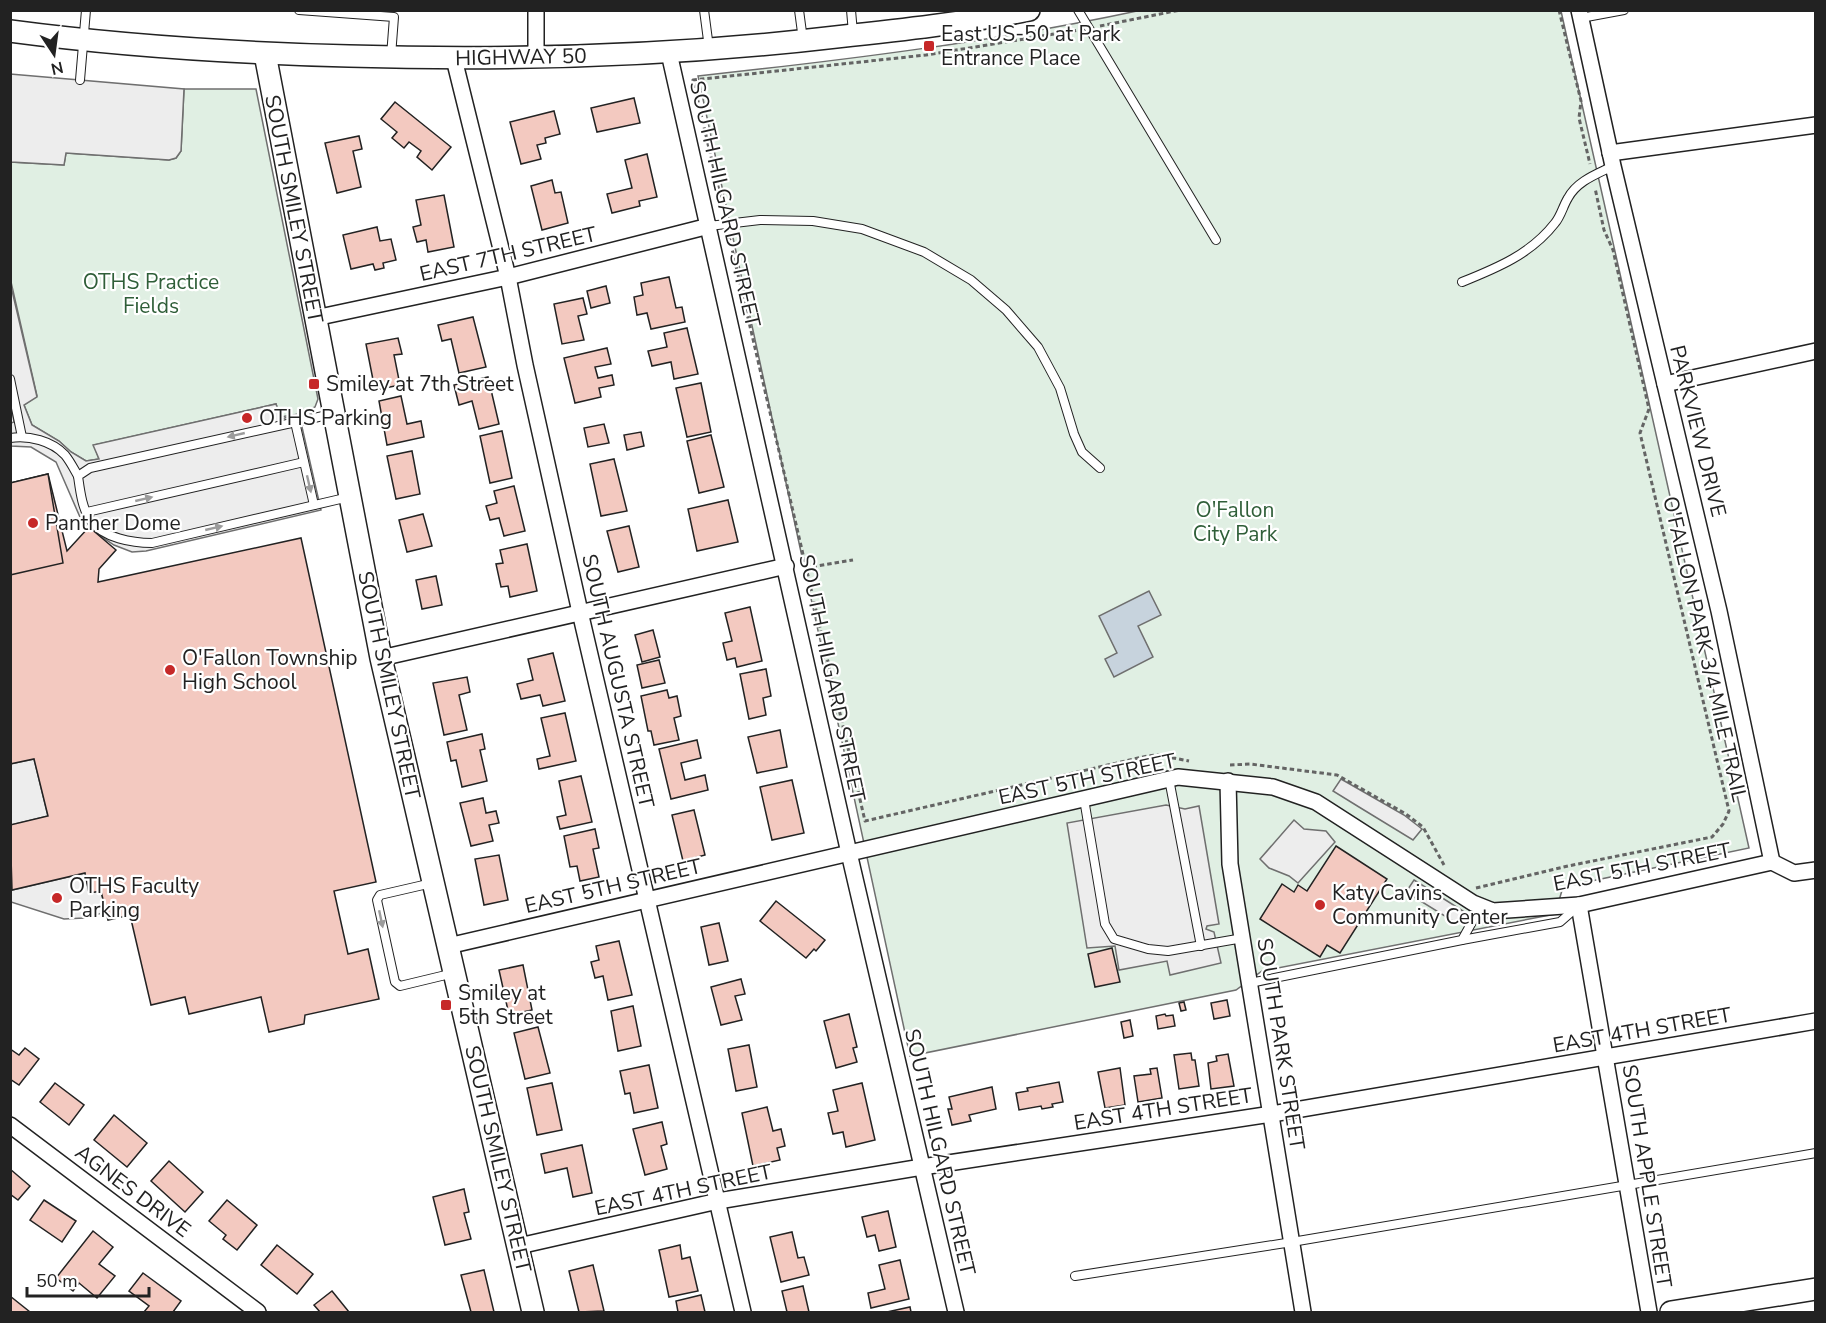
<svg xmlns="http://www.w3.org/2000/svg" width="1826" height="1323" viewBox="0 0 1826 1323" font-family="'Nunito Sans',sans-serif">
<rect width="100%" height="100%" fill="#fff"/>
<g fill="#e0efe3" stroke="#6f6f6f" stroke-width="1.5">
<path d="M1137,11H1561L1749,848L1563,887L1555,914L1262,971L1236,990L910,1056L698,76C845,60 992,42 1137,11Z"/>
<path d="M184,89H256L318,399L315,407L299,414L280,417L276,404L94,445L99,459L86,461L71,452L59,441L32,425L24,405L37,396L11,282L10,162L64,165L66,153L169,160L176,158L181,151Z"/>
</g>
<g fill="#ededed" stroke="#6f6f6f" stroke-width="1.5">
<path d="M10,74L184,89L181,151L176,158L169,160L66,153L64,165L11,162Z"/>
<path d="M10,282L37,397L24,405L32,425L59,441L71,452L86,461L99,459L93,445L276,404L281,419L299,414L321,510L146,551L132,552L114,545L83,524L56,462L31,447L11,446V423L14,422L10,399Z"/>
<path d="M34,759L48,816L11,825L10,764Z"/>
<path d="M1341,779L1404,815L1422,829L1413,840L1359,807L1333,791Z"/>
<path d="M1166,805L1185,809L1199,806L1219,924L1207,926L1206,929L1214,932L1221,963L1170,975L1167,961L1119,970L1115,946L1087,948L1067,823Z"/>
<path d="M1294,820L1304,829L1326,831L1335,842L1298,883L1289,876L1269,868L1260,859Z"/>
<path d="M85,873L89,893L101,891L106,912L84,918L64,919L11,902L10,884L12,890Z"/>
<path d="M1414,880L1463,911L1456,923L1406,892Z"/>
</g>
<path fill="#c7d3dd" stroke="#6f6f6f" stroke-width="1.5" d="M1149,591L1161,615L1138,626L1153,657L1114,677L1105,659L1117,653L1099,616Z"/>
<g fill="#f3c9c0" stroke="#222" stroke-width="1.5">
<path d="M634,98L640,123L597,132L591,108Z"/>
<path d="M395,102L451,147L432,170L417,157L421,151L409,142L404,148L392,138L397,132L381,119Z"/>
<path d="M554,111L560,134L545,138L546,143L537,145L541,159L521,164L510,122Z"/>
<path d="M359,136L362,149L353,151L361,187L337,193L325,143Z"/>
<path d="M647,154L657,197L639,201L640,206L612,213L607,194L632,188L625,160Z"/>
<path d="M552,180L555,193L561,192L568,223L542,230L531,186Z"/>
<path d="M444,195L454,247L428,252L426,240L417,242L413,227L421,225L416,200Z"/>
<path d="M377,227L380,241L391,239L396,260L383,263L384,268L375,270L373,264L351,269L343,235Z"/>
<path d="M669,277L676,308L682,307L685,322L651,329L647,313L637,315L634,297L643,295L641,283Z"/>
<path d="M606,286L610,303L591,308L587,291Z"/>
<path d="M583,298L587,314L578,316L584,340L562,344L554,304Z"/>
<path d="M473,317L486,367L459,373L451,339L442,341L438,325Z"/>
<path d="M687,328L698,374L674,379L671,362L652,366L648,351L667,347L664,333Z"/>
<path d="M398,338L402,354L394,355L400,385L375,390L366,344Z"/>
<path d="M607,348L611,364L595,367L598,378L612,375L614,385L599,388L601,397L575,403L564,358Z"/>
<path d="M488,377L499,424L479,429L472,401L459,405L454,385Z"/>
<path d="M701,383L711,432L687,437L676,388Z"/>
<path d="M401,396L407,424L421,421L424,437L387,445L379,401Z"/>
<path d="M604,424L609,443L588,447L584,428Z"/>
<path d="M502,431L512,478L490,483L480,436Z"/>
<path d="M641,432L644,446L627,450L624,435Z"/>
<path d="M711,435L724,487L699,493L687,441Z"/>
<path d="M412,451L420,494L396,499L387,456Z"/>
<path d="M614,459L627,511L601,516L590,464Z"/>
<path d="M48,474L67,551L89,527L116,550L99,569L98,582L301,538L376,882L334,891L348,954L368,949L379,999L305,1015L304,1024L269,1032L261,997L189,1014L185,997L151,1005L130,915L108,920L101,891L89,893L85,873L12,890L10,825L48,816L34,759L10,764V483Z"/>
<path d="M48,474L63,563L10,575V483Z"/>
<path d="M514,486L525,531L504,536L499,518L490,520L486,506L497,503L494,491Z"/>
<path d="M728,500L738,542L697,551L688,509Z"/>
<path d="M423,514L432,546L407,552L399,520Z"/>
<path d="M629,526L639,567L618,572L607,531Z"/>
<path d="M527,544L537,591L510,597L508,586L501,587L496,564L503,563L500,550Z"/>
<path d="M436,576L442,605L422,609L416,580Z"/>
<path d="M750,607L762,661L737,667L735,658L727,660L723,643L732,641L725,613Z"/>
<path d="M653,630L660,657L642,662L635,635Z"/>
<path d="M553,653L565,701L543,706L540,695L521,699L517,684L533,680L528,659Z"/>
<path d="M659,660L665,683L642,688L637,665Z"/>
<path d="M766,669L771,696L763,698L766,715L749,719L740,674Z"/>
<path d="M467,677L470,692L459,695L467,730L444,735L433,683Z"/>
<path d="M667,690L669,698L677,696L681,716L674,718L679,740L654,745L651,731H648L641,696Z"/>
<path d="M565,713L576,761L539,769L537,759L550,756L541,718Z"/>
<path d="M780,730L787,767L757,773L748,737Z"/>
<path d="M482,734L485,749L480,750L487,781L462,787L456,760L451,761L447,742Z"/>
<path d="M697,740L701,758L681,763L685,780L705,775L708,790L671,799L659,749Z"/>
<path d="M581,776L592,822L560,829L557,817L566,815L559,781Z"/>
<path d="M792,780L804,833L772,840L760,787Z"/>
<path d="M483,798L486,813L496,811L499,823L489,825L493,841L471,846L460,803Z"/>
<path d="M694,810L705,855L683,861L672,815Z"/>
<path d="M595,829L599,848L593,849L599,877L580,881L577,866L570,867L564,836Z"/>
<path d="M1336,846L1387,879L1340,953L1327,945L1320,957L1260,919L1282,884L1294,892L1298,885L1307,891Z"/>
<path d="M499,855L508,900L484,905L475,859Z"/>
<path d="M776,901L825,940L816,951L814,949L806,958L760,921Z"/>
<path d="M719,923L728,961L709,965L701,927Z"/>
<path d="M619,941L632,995L608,1000L603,976L595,978L591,962L599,960L596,946Z"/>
<path d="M1112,948L1120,982L1095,987L1088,954Z"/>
<path d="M523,965L532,1010L509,1015L499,970Z"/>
<path d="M741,979L745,994L735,996L742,1020L721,1025L711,987Z"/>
<path d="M1227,1000L1230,1016L1214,1019L1211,1003Z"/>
<path d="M1184,1002L1186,1010L1181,1011L1179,1003Z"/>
<path d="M633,1006L641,1046L618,1051L611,1011Z"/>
<path d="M849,1014L857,1047L853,1048L857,1062L836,1068L824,1021Z"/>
<path d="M1165,1014L1166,1016L1173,1015L1175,1026L1158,1029L1156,1016Z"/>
<path d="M1130,1020L1133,1036L1124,1038L1121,1022Z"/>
<path d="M538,1027L550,1073L525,1079L514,1033Z"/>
<path d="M749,1045L757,1087L736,1091L728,1049Z"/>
<path d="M25,1048L39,1059L19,1085L10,1079V1049L19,1055Z"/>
<path d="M1191,1053L1192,1060H1195L1199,1086L1179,1089L1174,1055Z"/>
<path d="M1228,1054L1234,1086L1211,1089L1208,1063L1217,1061L1216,1056Z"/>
<path d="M649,1065L658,1108L634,1113L630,1093L625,1094L620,1071Z"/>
<path d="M1120,1068L1125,1105L1105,1108L1098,1072Z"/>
<path d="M1157,1068L1162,1098L1138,1102L1134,1076L1151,1074L1150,1069Z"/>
<path d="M1059,1082L1063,1102L1052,1104L1053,1107L1042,1109L1041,1106L1019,1110L1016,1093L1028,1091L1027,1088Z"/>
<path d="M55,1083L84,1105L69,1125L40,1102Z"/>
<path d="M552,1083L562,1130L537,1135L527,1088Z"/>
<path d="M862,1083L875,1140L846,1147L843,1132L833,1134L828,1113L838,1111L833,1090Z"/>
<path d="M992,1087L996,1109L969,1115L971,1121L952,1125L948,1109H952L949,1097Z"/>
<path d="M767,1107L773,1131L781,1129L785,1146L777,1148L780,1160L753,1166L742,1113Z"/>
<path d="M114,1115L147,1143L127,1167L94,1140Z"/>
<path d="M662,1122L667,1144L661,1146L667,1169L645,1175L633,1129Z"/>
<path d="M582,1145L592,1193L573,1197L567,1168L545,1173L541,1154Z"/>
<path d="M169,1161L203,1192L185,1212L151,1181Z"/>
<path d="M10,1169L30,1186L18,1200L10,1194Z"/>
<path d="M464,1189L469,1212L464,1213L471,1239L445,1245L433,1197Z"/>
<path d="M44,1200L76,1221L62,1242L30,1220Z"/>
<path d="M227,1200L257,1225L237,1250L223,1239L226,1235L209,1221Z"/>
<path d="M888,1211L896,1247L879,1251L875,1235L867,1237L862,1217Z"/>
<path d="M93,1231L113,1247L99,1264L115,1276L97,1298L79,1283L73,1291L56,1278Z"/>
<path d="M792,1232L798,1258L804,1257L809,1275L781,1282L770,1237Z"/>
<path d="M277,1245L313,1274L297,1294L261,1265Z"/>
<path d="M680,1245L682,1259L690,1257L698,1291L669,1297L659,1250Z"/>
<path d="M900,1260L909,1299L871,1308L868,1293L885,1289L879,1265Z"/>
<path d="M593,1265L604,1311L579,1312L569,1271Z"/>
<path d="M484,1270L494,1312H471L461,1275Z"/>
<path d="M143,1273L181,1301L173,1312H144L149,1306L129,1291Z"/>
<path d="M803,1286L809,1312H787L782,1291Z"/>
<path d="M332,1291L349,1312H320L314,1305Z"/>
<path d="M701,1295L705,1312H678L676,1301Z"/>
<path d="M10,1296L30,1312H10Z"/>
<path d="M910,1307L911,1312H887Z"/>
</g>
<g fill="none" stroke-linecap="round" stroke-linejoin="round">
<defs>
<g id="lane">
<path d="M299,10L394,17L391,56"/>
<path d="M704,10L709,48"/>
<path d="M799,10L803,40"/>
<path d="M851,10L853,33"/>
<path d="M1078,10L1216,240"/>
<path d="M1581,18L1624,10"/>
<path d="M80,80L86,10"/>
<path d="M709,226L760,220L813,221L862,229L924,252L971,280L1006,310L1038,347L1060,388L1074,434L1082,452L1100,468"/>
<path d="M1462,282C1497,268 1531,254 1555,223C1561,216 1563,206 1568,198C1577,181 1597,174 1613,166"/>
<path d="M10,379L22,437"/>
<path d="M332,414L90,468L78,476C80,490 82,509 91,521C103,538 133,543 152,543L349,497"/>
<path d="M295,422L314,505"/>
<path d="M10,438C29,435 52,441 65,455C70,461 74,469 78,476"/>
<path d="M87,512L304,462"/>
<path d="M1169,779L1201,946"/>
<path d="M1084,799L1105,924L1114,939L1148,949L1168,951L1243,938"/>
<path d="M432,883L380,895L377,900L395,982L400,986L454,973"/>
<path d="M1462,940L1560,922L1576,908"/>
<path d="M1250,983L1462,940L1481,906"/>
<path d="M1075,1276L1292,1242L1816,1153"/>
</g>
<g id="street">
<path d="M1579,10L1613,166L1719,611L1772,862"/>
<path d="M669,53L849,853L956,1312"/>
<path d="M536,57V10"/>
<path d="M454,59L508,277L525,365L580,612L743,1312"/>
<path d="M1610,153L1816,125"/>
<path d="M315,318L508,277L709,226"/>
<path d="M1665,384L1816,351"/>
<path d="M381,658L786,566"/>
<path d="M1228,781L1230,864L1303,1312"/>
<path d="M1579,905L1649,1312"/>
<path d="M448,946L1178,777L1273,787L1316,802L1473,903L1493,911L1579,905L1772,862L1794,873L1816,870"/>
<path d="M10,1125L258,1312"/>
<path d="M519,1246L718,1201L922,1167L1272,1114L1816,1021"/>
</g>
<g id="secondary">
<path d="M10,31C123,46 236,53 349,56C511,61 674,56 836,37C901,30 965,23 1029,10"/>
<path d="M265,54L381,658L533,1312"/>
<path d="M1671,1312L1816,1289"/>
</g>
</defs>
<use href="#lane" stroke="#222" stroke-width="10"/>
<use href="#street" stroke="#222" stroke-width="18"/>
<use href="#secondary" stroke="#222" stroke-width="24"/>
<g stroke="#646464" stroke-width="3" stroke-dasharray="4.5 3" stroke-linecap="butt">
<path d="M1559,10L1581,101L1579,118L1590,164"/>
<path d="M1100,26L1180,10"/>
<path d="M724,212L693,80L926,55L1079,30"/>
<path d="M729,236L865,821L1147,756L1158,755L1189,761"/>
<path d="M805,568L853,560"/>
<path d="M1230,765L1250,764L1337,775L1406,814L1423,827L1444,865"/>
<path d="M1476,888L1568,866L1712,837L1723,824L1729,811L1640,433L1649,409L1613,250L1604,230L1595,188"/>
</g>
<use href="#lane" stroke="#fff" stroke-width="8"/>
<use href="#street" stroke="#fff" stroke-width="15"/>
<use href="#secondary" stroke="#fff" stroke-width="21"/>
</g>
<defs><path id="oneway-solid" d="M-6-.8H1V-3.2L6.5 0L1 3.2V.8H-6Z" transform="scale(1.5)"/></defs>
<g fill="#9c9c9c">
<use href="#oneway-solid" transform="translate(236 435) rotate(167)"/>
<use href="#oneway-solid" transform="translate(309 484) rotate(77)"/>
<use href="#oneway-solid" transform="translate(144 499) rotate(-13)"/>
<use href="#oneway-solid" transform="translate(214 528) rotate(-13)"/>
<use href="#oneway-solid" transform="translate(381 919) rotate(78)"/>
</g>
<g fill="#c62828" stroke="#fff" stroke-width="2">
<rect x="923" y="40" width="12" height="12" rx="3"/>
<rect x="308" y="378" width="12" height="12" rx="3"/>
<circle cx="247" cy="418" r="6"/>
<circle cx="33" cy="523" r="6"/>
<circle cx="170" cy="670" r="6"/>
<circle cx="57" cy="898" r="6"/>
<circle cx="1320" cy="905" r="6"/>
<rect x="440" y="999" width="12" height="12" rx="3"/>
</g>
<g text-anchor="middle" stroke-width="4.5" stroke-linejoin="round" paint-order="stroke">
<g font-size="21" fill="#222" stroke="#fff" text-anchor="start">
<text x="941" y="41">East US-50 at Park<tspan x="941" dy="24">Entrance Place</tspan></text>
<text x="326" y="391">Smiley at 7th Street</text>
<text x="259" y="425">OTHS Parking</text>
<text x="45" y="530">Panther Dome</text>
<text x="182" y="665">O'Fallon Township<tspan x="182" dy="24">High School</tspan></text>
<text x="69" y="893">OTHS Faculty<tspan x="69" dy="24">Parking</tspan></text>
<text x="1332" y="900">Katy Cavins<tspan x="1332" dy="24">Community Center</tspan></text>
<text x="458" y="1000">Smiley at<tspan x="458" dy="24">5th Street</tspan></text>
</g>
<g font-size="21" fill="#222" stroke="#fff">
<text transform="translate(521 57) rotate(-1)" y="7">HIGHWAY 50</text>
<text transform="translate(725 204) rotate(77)" y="7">SOUTH HILGARD STREET</text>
<text transform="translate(294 209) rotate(79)" y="7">SOUTH SMILEY STREET</text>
<text transform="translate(508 254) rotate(-13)" y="7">EAST 7TH STREET</text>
<text transform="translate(1698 431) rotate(76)" y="7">PARKVIEW DRIVE</text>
<text transform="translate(1705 649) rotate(77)" y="7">O'FALLON PARK 3/4 MILE TRAIL</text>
<text transform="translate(832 678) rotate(78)" y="7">SOUTH HILGARD STREET</text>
<text transform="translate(618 681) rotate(77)" y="7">SOUTH AUGUSTA STREET</text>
<text transform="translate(389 685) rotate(78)" y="7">SOUTH SMILEY STREET</text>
<text transform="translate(1087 779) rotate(-12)" y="7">EAST 5TH STREET</text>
<text transform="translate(1642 867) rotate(-11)" y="7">EAST 5TH STREET</text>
<text transform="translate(613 886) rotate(-13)" y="7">EAST 5TH STREET</text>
<text transform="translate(1642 1030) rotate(-10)" y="7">EAST 4TH STREET</text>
<text transform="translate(1281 1044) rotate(81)" y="7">SOUTH PARK STREET</text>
<text transform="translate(1163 1109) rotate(-9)" y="7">EAST 4TH STREET</text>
<text transform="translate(940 1152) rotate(77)" y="7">SOUTH HILGARD STREET</text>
<text transform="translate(498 1159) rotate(77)" y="7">SOUTH SMILEY STREET</text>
<text transform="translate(1647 1176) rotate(81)" y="7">SOUTH APPLE STREET</text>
<text transform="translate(683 1190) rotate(-12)" y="7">EAST 4TH STREET</text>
<text transform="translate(133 1191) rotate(37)" y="7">AGNES DRIVE</text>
</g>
<g font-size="21" fill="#2f5e38" stroke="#fff">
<text x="151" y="289">OTHS Practice<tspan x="151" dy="24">Fields</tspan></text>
<text x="1235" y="517">O'Fallon<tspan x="1235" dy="24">City Park</tspan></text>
</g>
</g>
<rect width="1826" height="1323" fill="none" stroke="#222222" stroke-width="24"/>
<g transform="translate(54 54) rotate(167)" stroke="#ffffff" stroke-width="4.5" paint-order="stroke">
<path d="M0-4.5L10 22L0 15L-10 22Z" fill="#222222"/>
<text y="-9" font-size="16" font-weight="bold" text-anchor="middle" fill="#222222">N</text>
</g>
<path d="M27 1287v9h122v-9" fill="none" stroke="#222222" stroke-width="3"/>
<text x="36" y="1287" font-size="18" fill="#222222" stroke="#ffffff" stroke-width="4.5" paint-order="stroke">50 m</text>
</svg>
